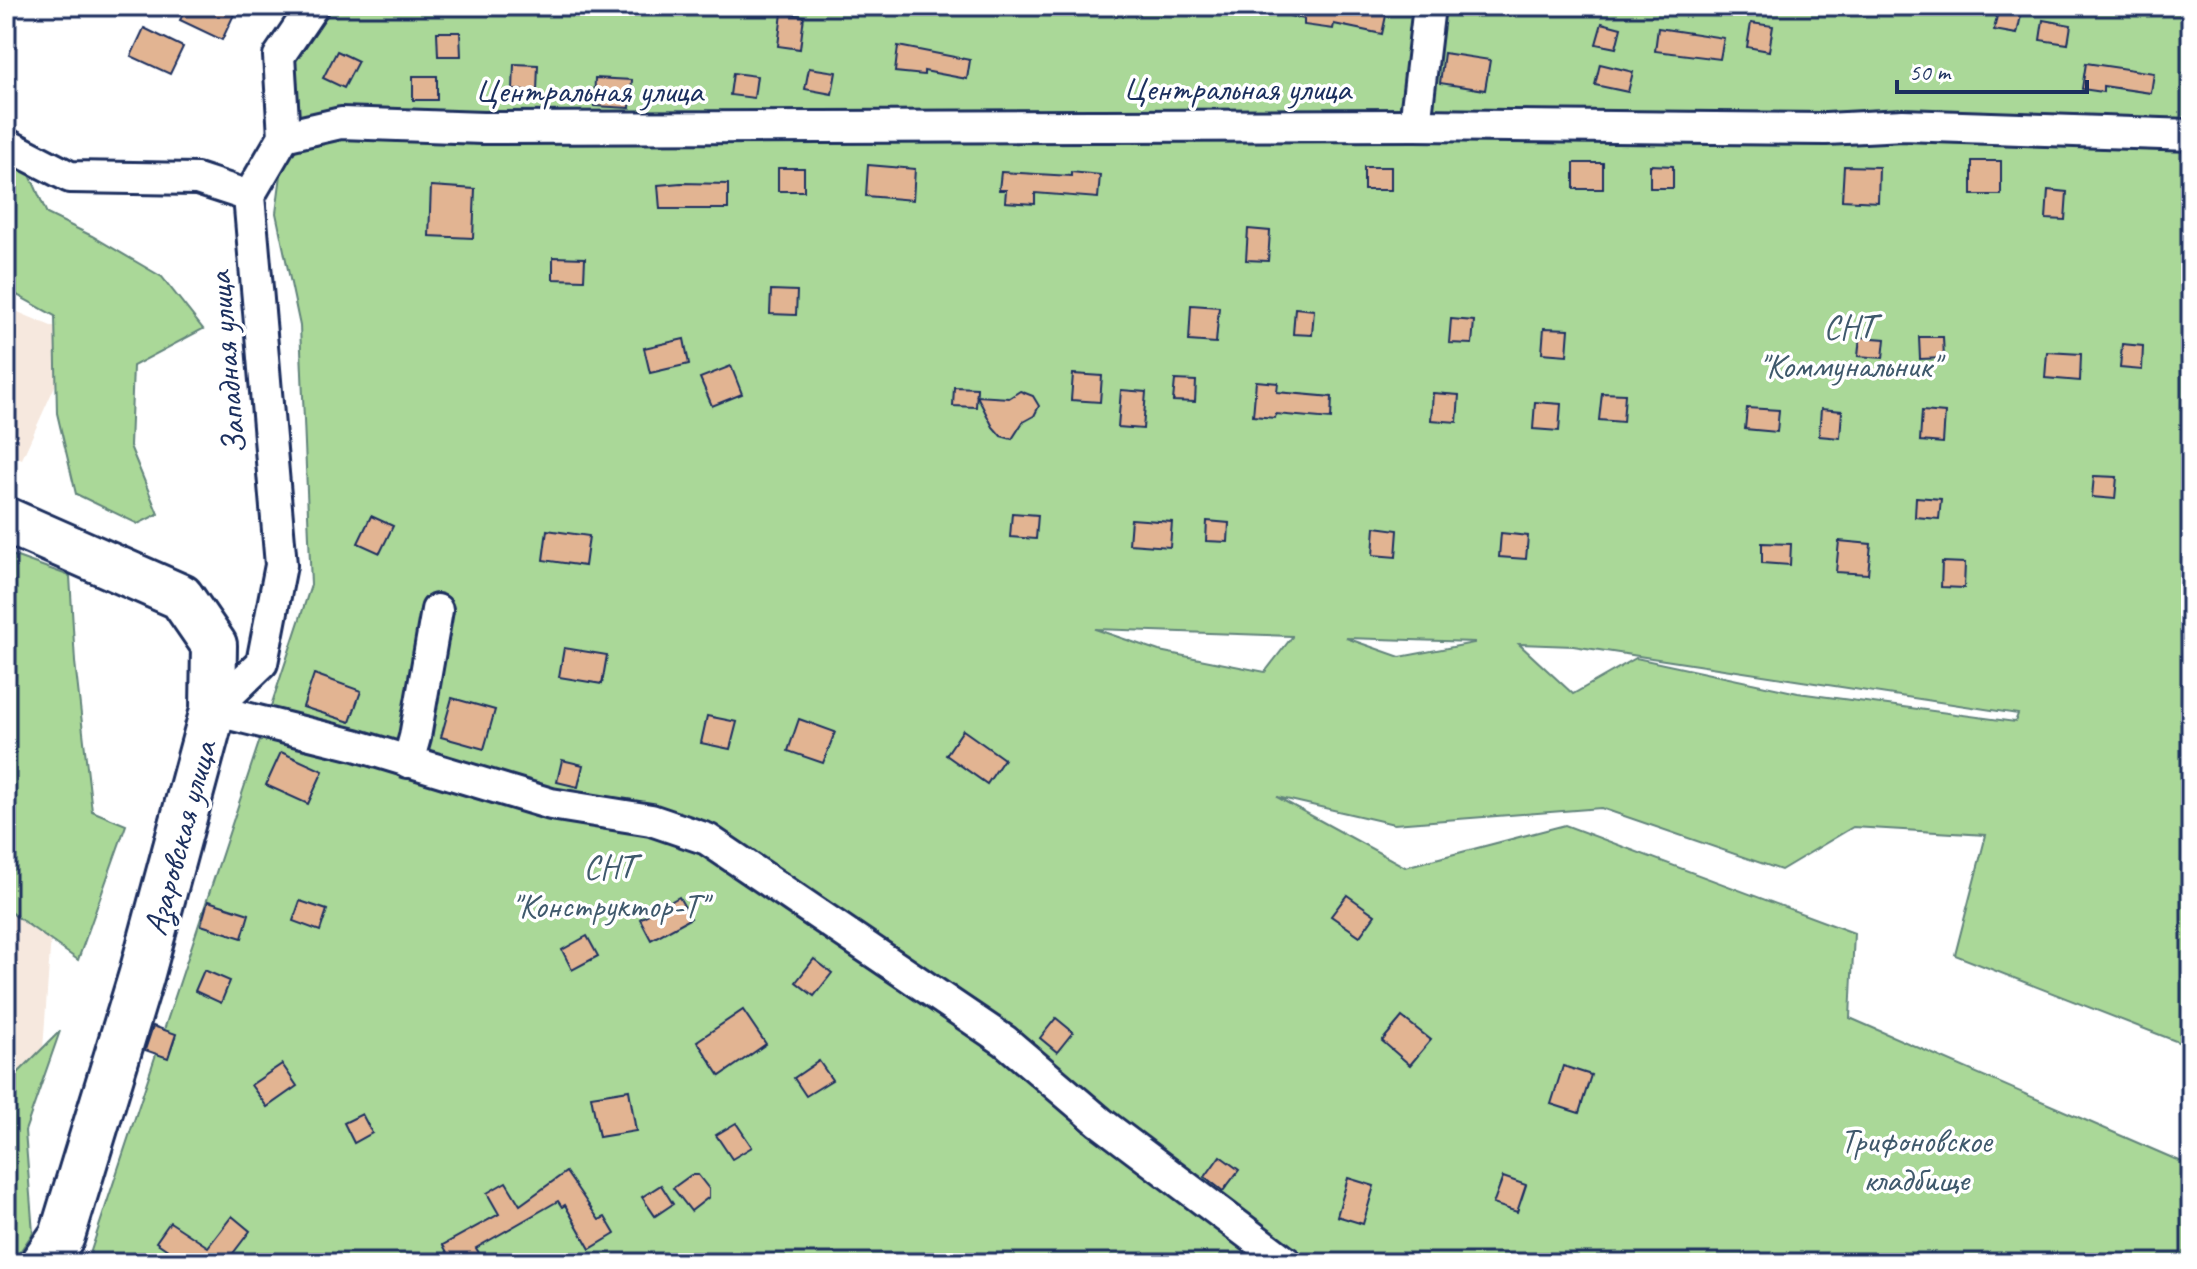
<svg xmlns="http://www.w3.org/2000/svg" width="2197" height="1269" viewBox="0 0 2197 1269" font-family="Caveat,sans-serif">
<rect width="100%" height="100%" fill="#fff"/>
<filter id="ink" filterUnits="userSpaceOnUse"><feTurbulence type="fractalNoise" baseFrequency=".0125" numOctaves="2"/><feDisplacementMap in="SourceGraphic" scale="16" xChannelSelector="R" yChannelSelector="G"/><feConvolveMatrix kernelMatrix="1 2 1 2 8 2 1 2 1" color-interpolation-filters="sRGB"/></filter>
<g filter="url(#ink)">
<g fill="#f6e8de">
<path d="M6,307L77,337L22,459L6,452Z"/>
<path d="M6,640L70,663L42,1064L6,1103Z"/>
</g>
<g fill="#aad898" stroke="#62847b" stroke-width="2" fill-rule="evenodd">
<path d="M327,6H2191V1047L1955,955L1986,835L1853,827L1781,870L1601,808L1394,824L1277,797L1405,867L1565,825L1854,933L1850,1018L2191,1166V1263H87L311,585L300,326L276,213L296,60ZM1095,629L1292,636V637L1265,672L1159,651ZM1346,638L1474,642V643L1400,657ZM1519,644L1573,646L2018,714L2015,722L1798,693L1636,658L1573,694Z"/>
<path d="M6,159L28,170L47,214L92,236L162,277L203,329L133,366L130,446L158,514L138,524L76,494L57,413L55,316L6,289Z"/>
<path d="M6,553L70,576L75,662L92,811L126,825L78,960L6,909V819L12,804L6,797Z"/>
<path d="M60,1031L25,1131L33,1233L12,1263H6V1085Z"/>
</g>
<g fill="#e2b492" stroke="#1b2f5e" stroke-width="2">
<path d="M187,6H238L222,40L180,20Z"/>
<path d="M1291,6H1363L1387,11L1382,34L1334,24L1333,29L1304,25V19L1290,16Z"/>
<path d="M1999,6H2023L2017,34L1994,30Z"/>
<path d="M782,13L804,16L800,49L778,46Z"/>
<path d="M2043,20L2071,25L2068,44L2040,40Z"/>
<path d="M1602,23L1621,28L1616,48L1596,44Z"/>
<path d="M1751,23L1773,26L1769,51L1747,47Z"/>
<path d="M144,28L183,47L170,74L131,56Z"/>
<path d="M1658,28L1724,38L1720,59L1655,51Z"/>
<path d="M437,32H460L461,56H438Z"/>
<path d="M898,46L970,60L967,79L924,71V75L895,72Z"/>
<path d="M337,51L358,61L344,88L323,78Z"/>
<path d="M1444,53L1490,60L1485,90L1440,83Z"/>
<path d="M2086,63L2154,73L2151,93L2103,86V92L2082,89Z"/>
<path d="M514,64L538,65L537,91L513,90Z"/>
<path d="M1600,64L1633,72L1628,92L1595,85Z"/>
<path d="M809,68L836,72L832,94L805,89Z"/>
<path d="M733,73L757,76L754,98L730,95Z"/>
<rect x="413" y="76" width="24" height="24"/>
<path d="M595,78L632,80L630,108L594,106Z"/>
<rect x="1972" y="161" width="29" height="34"/>
<rect x="1574" y="163" width="29" height="26"/>
<path d="M868,165L915,169L913,200L866,196Z"/>
<path d="M1650,165L1673,166V188H1650Z"/>
<path d="M1844,166L1879,167L1878,202L1842,200Z"/>
<rect x="1364" y="167" width="27" height="23"/>
<rect x="778" y="168" width="26" height="23"/>
<path d="M1001,172L1071,176V172L1100,175L1098,198L1035,193V204L1005,202L1006,190H999Z"/>
<path d="M681,183L728,184V209H660L658,185Z"/>
<path d="M431,186L475,189L473,238L429,236Z"/>
<path d="M2048,190L2067,192L2065,220L2046,219Z"/>
<path d="M1248,229L1270,231L1268,261L1246,260Z"/>
<path d="M553,257L585,258L584,280L553,279Z"/>
<path d="M771,290L797,291L796,315L770,314Z"/>
<path d="M1191,305L1219,307L1216,343L1189,341Z"/>
<path d="M1295,308L1314,310L1312,335L1293,334Z"/>
<path d="M1451,319L1474,321L1472,344L1449,343Z"/>
<path d="M1544,328L1569,329L1567,355L1542,353Z"/>
<path d="M1860,337L1885,339L1883,358L1858,356Z"/>
<path d="M1919,337H1943L1944,358L1920,359Z"/>
<path d="M684,339L689,364L650,373L644,348Z"/>
<path d="M2122,344L2143,346L2142,370L2120,368Z"/>
<path d="M2047,352L2081,354L2080,381L2045,378Z"/>
<path d="M731,366L742,394L712,406L700,378Z"/>
<path d="M1073,374L1102,376L1100,402L1071,400Z"/>
<path d="M1175,380L1196,381L1195,402L1173,401Z"/>
<path d="M1256,381L1278,383L1277,392L1332,397L1331,419L1276,414L1275,418L1253,416Z"/>
<path d="M954,387L977,388L976,407L953,406Z"/>
<path d="M1121,390L1146,392L1143,429L1118,427Z"/>
<path d="M1020,391L1033,396L1039,406L1034,416L1023,422L1012,439L1001,436L993,427L977,396L1009,398Z"/>
<path d="M1433,393L1459,395L1457,422L1431,420Z"/>
<path d="M1602,393L1625,394L1623,422L1599,420Z"/>
<path d="M1535,402L1561,404L1559,431L1533,429Z"/>
<path d="M1747,408L1779,410L1777,432L1745,429Z"/>
<path d="M1821,409L1842,411L1840,438L1819,436Z"/>
<path d="M1922,411L1945,413L1943,443L1920,441Z"/>
<path d="M2094,476L2117,477L2115,499L2092,497Z"/>
<path d="M1916,497L1941,499L1939,519L1915,517Z"/>
<path d="M1012,513L1038,515L1036,539L1010,537Z"/>
<path d="M371,516L393,526L380,553L358,543Z"/>
<path d="M1131,519L1172,522L1170,547L1129,544Z"/>
<path d="M1207,521L1229,523L1228,542L1206,541Z"/>
<path d="M1375,527L1398,530L1396,557L1373,555Z"/>
<path d="M547,530L589,536L585,566L543,560Z"/>
<path d="M1501,533L1528,536L1526,559L1499,557Z"/>
<path d="M1839,541L1871,544L1868,574L1836,572Z"/>
<path d="M1762,543L1791,544L1790,565L1762,563Z"/>
<path d="M1942,562L1965,563L1964,588L1941,587Z"/>
<path d="M564,648L607,655L602,684L559,677Z"/>
<path d="M314,674L361,691L350,722L303,707Z"/>
<path d="M452,698L495,710L484,749L441,737Z"/>
<path d="M707,716L737,722L730,749L701,743Z"/>
<path d="M799,719L835,732L823,763L788,751Z"/>
<path d="M963,730L1004,759L987,784L946,755Z"/>
<path d="M281,752L323,771L308,804L266,785Z"/>
<path d="M562,760L583,765L578,787L557,782Z"/>
<path d="M1347,895L1375,915L1360,936L1331,916Z"/>
<path d="M679,897L691,918L651,940L640,919Z"/>
<path d="M208,901L249,914L242,938L201,925Z"/>
<path d="M300,901L327,910L320,931L293,921Z"/>
<path d="M587,936L598,956L572,970L562,950Z"/>
<path d="M814,959L832,973L814,996L796,982Z"/>
<path d="M204,970L230,981L221,1003L195,991Z"/>
<path d="M743,1010L766,1044L720,1076L697,1041Z"/>
<path d="M1402,1017L1431,1040L1410,1065L1382,1041Z"/>
<path d="M1056,1018L1073,1032L1057,1052L1040,1038Z"/>
<path d="M153,1026L176,1034L168,1058L145,1050Z"/>
<path d="M819,1061L832,1080L806,1096L794,1078Z"/>
<path d="M282,1064L297,1086L267,1107L251,1085Z"/>
<path d="M1563,1066L1591,1075L1579,1113L1551,1104Z"/>
<path d="M629,1090L636,1131L599,1137L591,1096Z"/>
<path d="M362,1114L372,1133L354,1143L344,1123Z"/>
<path d="M736,1123L752,1147L732,1159L716,1135Z"/>
<path d="M1220,1156L1239,1170L1223,1191L1205,1177Z"/>
<path d="M566,1172L599,1220L605,1217L615,1234L590,1249L565,1205L562,1207L558,1201L476,1248L479,1253L462,1263H453L443,1245L499,1214L487,1193L506,1182L520,1205Z"/>
<path d="M691,1175H698L709,1189V1197L691,1211L673,1188Z"/>
<path d="M1503,1177L1526,1185L1517,1212L1493,1204Z"/>
<path d="M1348,1178L1374,1186L1363,1224L1337,1216Z"/>
<path d="M661,1185L673,1204L655,1216L642,1197Z"/>
<path d="M232,1216L250,1231L228,1260L233,1263H187L156,1242L170,1222L208,1247Z"/>
</g>
<g fill="none" stroke-linecap="round" stroke-linejoin="round">
<defs>
<g id="street">
<path d="M1415,125L1429,6"/>
<path d="M284,136L341,123L483,128L1415,125L1826,129L1903,125L2191,135"/>
<path d="M6,144L70,177L197,179L249,196"/>
<path d="M213,710L355,745L551,804L651,820L707,839L1005,1041L1100,1122L1287,1263"/>
<path d="M213,710L262,663L281,565L249,196L284,136L279,56L313,6"/>
<path d="M408,762L415,737L437,610"/>
</g>
<path id="secondary" d="M6,520L181,597L214,645L213,710L141,977L62,1236L43,1263"/>
</defs>
<use href="#street" stroke="#1b2f5e" stroke-width="36"/>
<use href="#secondary" stroke="#1b2f5e" stroke-width="50"/>
<use href="#street" stroke="#fff" stroke-width="30"/>
<use href="#secondary" stroke="#fff" stroke-width="44"/>
</g>
</g>
<g text-anchor="middle" stroke-width="7" stroke-linejoin="round" paint-order="stroke">
<g font-size="34" fill="#1b2f5e" stroke="#fff">
<text x="1237" y="100">Центральная улица</text>
<text x="589" y="102">Центральная улица</text>
<text transform="translate(226 363) rotate(-95)" y="12">Западная улица</text>
<text transform="translate(179 838) rotate(-75)" y="12">Азаровская улица</text>
</g>
<g font-size="34" fill="#3f596c" stroke="#fff">
<text x="1849" y="338">СНТ<tspan x="1849" dy="39">"Коммунальник"</tspan></text>
<text x="609" y="878">СНТ<tspan x="609" dy="39">"Конструктор-Т"</tspan></text>
<text x="1916" y="1152">Трифоновское<tspan x="1916" dy="39">кладбище</tspan></text>
</g>
</g>
<rect width="2197" height="1269" fill="none" stroke="#fff" stroke-width="32"/>
<rect x="16" y="16" width="2165" height="1237" fill="none" stroke="#1b2f5e" stroke-width="3" filter="url(#ink)"/>
<path d="M1897 80v12h190v-12" fill="none" stroke="#1b2f5e" stroke-width="4"/>
<text x="1909" y="80" font-size="24" fill="#1b2f5e" stroke="#ffffff" stroke-width="6" paint-order="stroke">50 m</text>
</svg>
